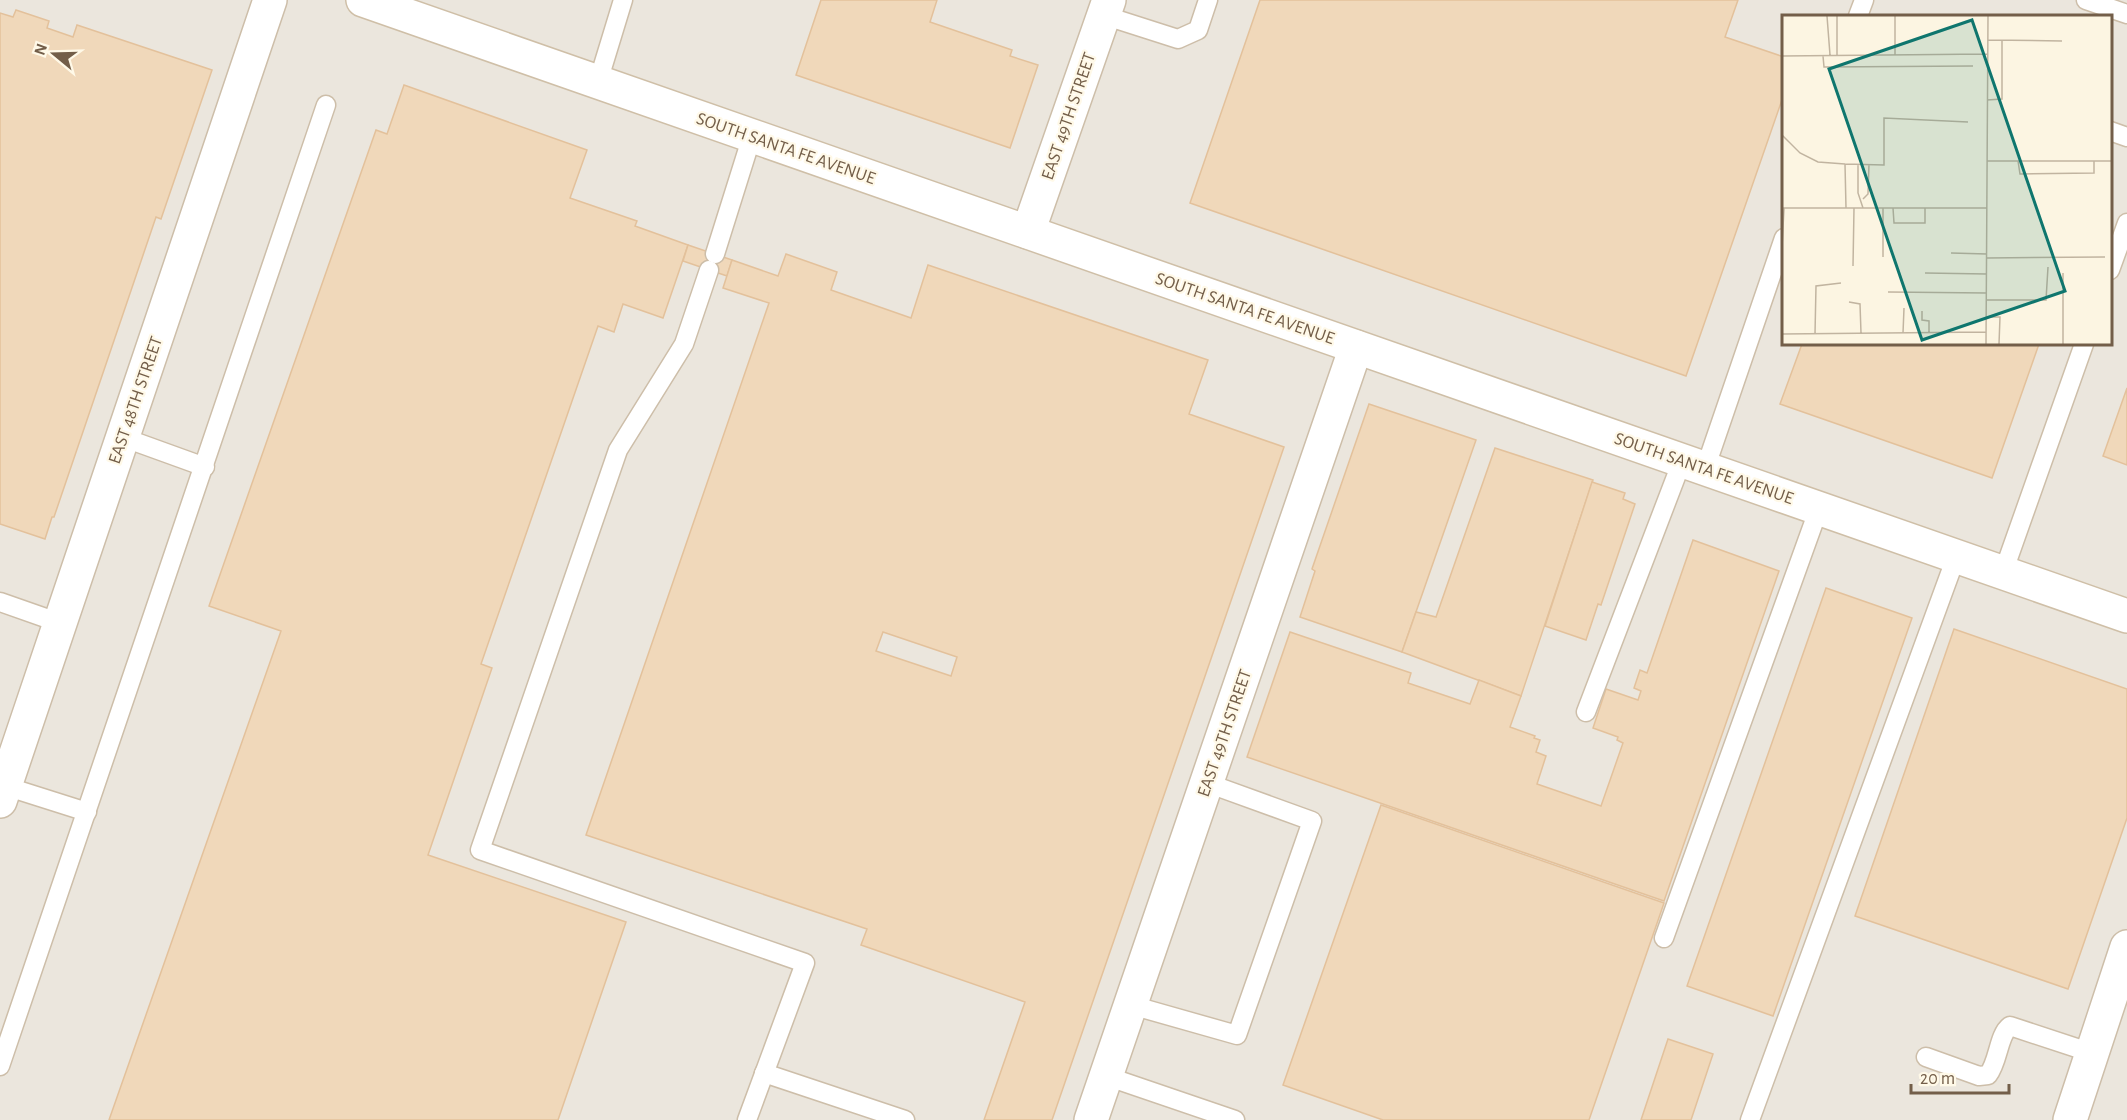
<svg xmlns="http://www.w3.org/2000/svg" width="2127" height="1120" viewBox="0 0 2127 1120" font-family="'Alegreya Sans',sans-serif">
<rect width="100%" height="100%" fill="#fcf5e2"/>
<path fill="#ebe6dd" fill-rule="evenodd" d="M0,0H2127V1120H0ZM1784,16H2110V344H1784Z"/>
<g fill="#f0d8ba" stroke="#e3c19b" stroke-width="1.5" fill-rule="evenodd">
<path d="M821,0H937L930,22L1012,50L1010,56L1038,65L1010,148L796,75Z"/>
<path d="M1260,0H1738L1725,37L1784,57V94L1686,376L1190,203Z"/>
<path d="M16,10L49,21L47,28L73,37L77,25L212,70L161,219L156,217L54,517H52L45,539L0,524V13L13,17Z"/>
<path d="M404,85L587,150L570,198L637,221L635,226L688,245L663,318L623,304L614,332L598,326L481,664L492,668L428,855L626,922L558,1120H109L281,631L209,606L376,130L387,134Z"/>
<path d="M688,245L732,260L727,276L683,261Z"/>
<path d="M786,254L837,272L831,290L911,318L928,265L1208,360L1189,414L1284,447L1052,1120H984L1025,1002L861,945L867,929L586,835L769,303L723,288L732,260L778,276ZM883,632L957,657L951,676L876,651Z"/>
<path d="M1802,344H2039L1992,478L1780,404Z"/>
<path d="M2127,388V465L2103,456Z"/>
<path d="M1369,404L1476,440L1402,652L1300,617L1315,571L1312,569Z"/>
<path d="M1495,448L1593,480L1521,696L1402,652L1416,612L1436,617Z"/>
<path d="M1592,482L1625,493L1623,499L1635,504L1601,605L1598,604L1586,640L1545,626Z"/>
<path d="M1693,540L1779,571L1664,901L1247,757L1290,632L1411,673L1408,683L1470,704L1479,680L1521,696L1510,727L1535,736L1534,738L1540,740L1536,752L1546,756L1537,784L1601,806L1623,743L1617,740L1618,737L1593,728L1606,689L1638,700L1641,691L1634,688L1640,670L1647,673Z"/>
<path d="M1826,588L1912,618L1773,1016L1687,986Z"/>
<path d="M1954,629L2127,689V818L2068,989L1855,916Z"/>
<path d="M1381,805L1664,903L1589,1120H1383L1283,1085Z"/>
<path d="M1668,1039L1713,1054L1691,1120H1641Z"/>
</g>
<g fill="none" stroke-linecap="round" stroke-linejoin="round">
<defs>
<g id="service">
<path d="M2086,0L2127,14"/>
<path d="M1103,15L1178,39L1198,30L1208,0"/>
<path d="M1858,16L1864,0"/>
<path d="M598,82L623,0"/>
<path d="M2110,131L2127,137"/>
<path d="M715,254L752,136"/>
<path d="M709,270L684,344L618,450L480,850L805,963L747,1120"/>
<path d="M2110,270L2127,223"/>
<path d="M122,437L205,467"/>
<path d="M1705,469L1784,238"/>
<path d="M2003,573L2084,344"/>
<path d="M0,602L60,623"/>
<path d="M1586,712L1682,461"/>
<path d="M5,786L87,812"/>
<path d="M1664,938L1819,508"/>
<path d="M1131,1005L1237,1035L1312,821L1207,783"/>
<path d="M1926,1057L1979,1076L1988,1075C1999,1061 1998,1035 2010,1026L2092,1053"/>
<path d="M0,1066L326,105"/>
<path d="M764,1073L905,1120"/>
<path d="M1106,1076L1235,1120"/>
<path d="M1750,1120L1956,557"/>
</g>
<g id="minor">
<path d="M1028,232L1109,0"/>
<path d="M0,801L270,0"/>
<path d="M1091,1120L1356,347"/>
<path d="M2070,1120L2127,947"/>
</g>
<path id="secondary" d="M363,0L2127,616"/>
</defs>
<use href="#service" stroke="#cdbea9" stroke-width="21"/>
<use href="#minor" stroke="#cdbea9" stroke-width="36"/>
<use href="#secondary" stroke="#cfbfa7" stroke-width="36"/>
<use href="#service" stroke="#fff" stroke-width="18"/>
<use href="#minor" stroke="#fff" stroke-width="33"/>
<use href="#secondary" stroke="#fff" stroke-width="33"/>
</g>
<g text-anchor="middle" stroke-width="4.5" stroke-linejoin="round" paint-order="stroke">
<g font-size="18" fill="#735e49" stroke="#fff9e8">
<text transform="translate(1068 116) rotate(-71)" y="6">EAST 49TH STREET</text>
<text transform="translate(786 148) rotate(19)" y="6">SOUTH SANTA FE AVENUE</text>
<text transform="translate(1245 308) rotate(19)" y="6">SOUTH SANTA FE AVENUE</text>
<text transform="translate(135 400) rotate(-71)" y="6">EAST 48TH STREET</text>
<text transform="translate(1704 468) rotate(19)" y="6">SOUTH SANTA FE AVENUE</text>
<text transform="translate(1224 733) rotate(-71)" y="6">EAST 49TH STREET</text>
</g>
</g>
<g transform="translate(1782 15)">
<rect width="330" height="330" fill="#fcf5e2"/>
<path fill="none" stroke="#c1b4a0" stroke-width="1.5" d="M45,1L48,40M113,1V40M206,25L280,26M55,40V1M0,41L206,39M41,41L42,52L191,51M205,85L220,84V25M0,120L18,138L36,147L63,149M205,146H330M236,146L238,159L312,158V146M76,149V178L81,193M81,184L86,179L87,149M0,193H205M64,193L63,149L102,150V103L186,107M101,193V242M111,193L112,208H143V193M0,232L2,193M169,238L205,239M205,243L323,242M71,251L72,193M143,258L205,259M106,277L205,278M205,285H264L266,252M67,287L78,289L79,318M140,296V305L147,306V317M204,302H218L217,329M121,318L122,293M0,319L204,317M33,319L34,271L59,268M204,329L206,1M281,329V258"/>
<path fill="#0f766e" fill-opacity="0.15" stroke="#0f766e" stroke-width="3" d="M190,5L283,276L140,325L47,54Z"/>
<rect width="330" height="330" fill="none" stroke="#735e49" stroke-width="3"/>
</g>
<g transform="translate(54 54) rotate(289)" stroke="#fff9e8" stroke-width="4.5" paint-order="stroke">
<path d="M0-4.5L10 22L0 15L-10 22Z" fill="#735e49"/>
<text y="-9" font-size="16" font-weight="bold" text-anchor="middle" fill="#735e49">N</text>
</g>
<path d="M1911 1084v9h98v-9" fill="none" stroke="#735e49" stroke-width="3"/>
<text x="1920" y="1084" font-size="18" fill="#735e49" stroke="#fff9e8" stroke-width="4.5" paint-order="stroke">20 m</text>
</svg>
